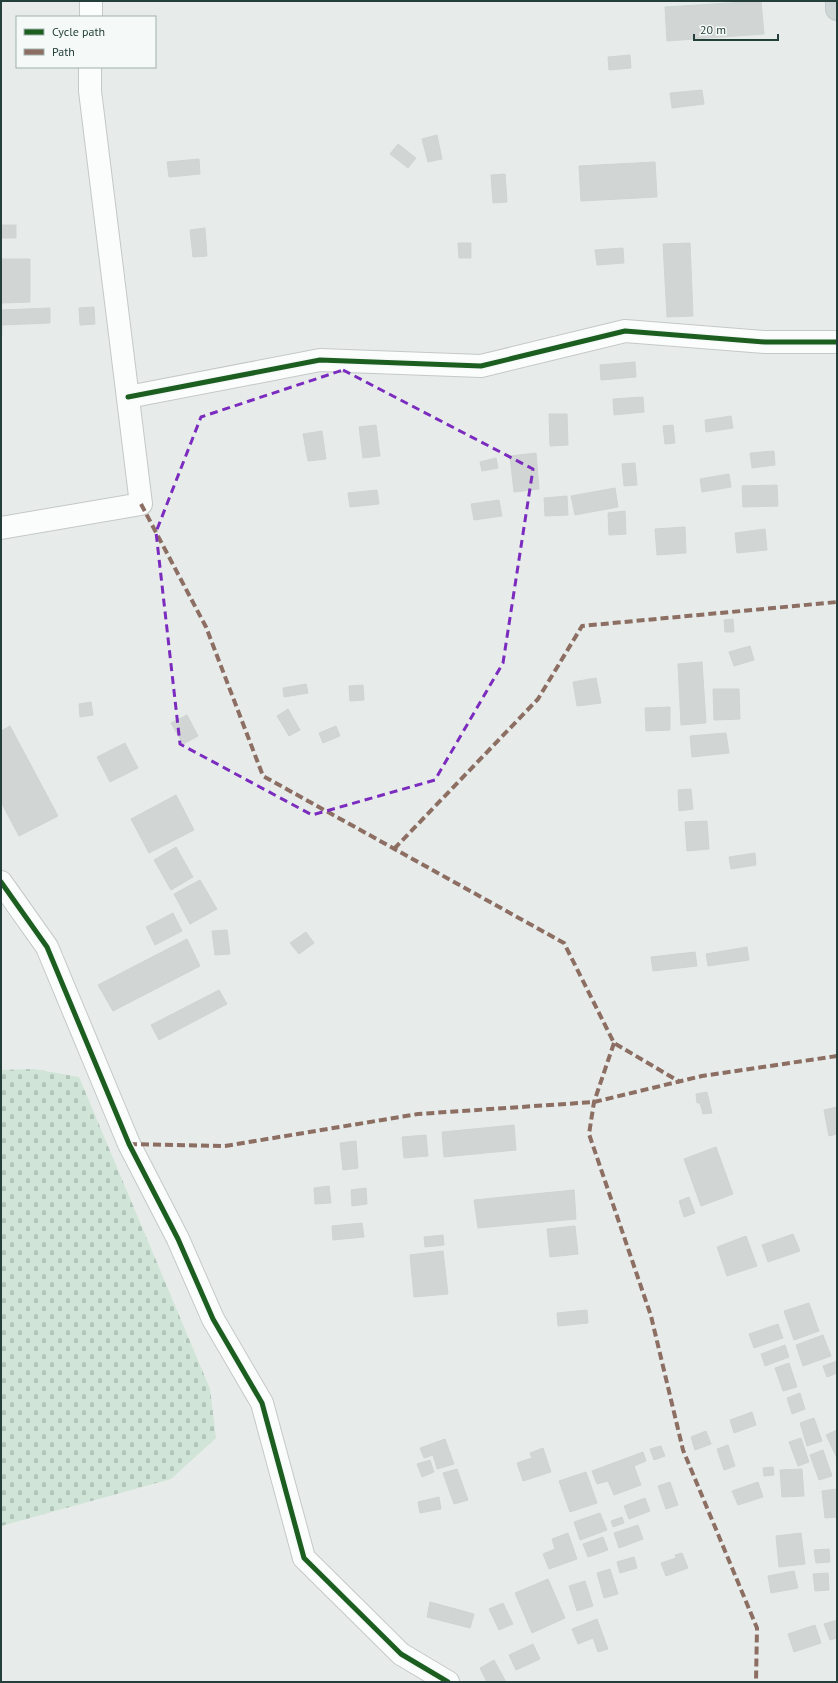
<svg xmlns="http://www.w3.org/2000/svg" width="838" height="1683" viewBox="0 0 838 1683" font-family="'PT Sans',sans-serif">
<defs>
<pattern id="cemetery-stones" width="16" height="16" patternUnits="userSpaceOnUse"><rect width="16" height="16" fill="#d0e4d7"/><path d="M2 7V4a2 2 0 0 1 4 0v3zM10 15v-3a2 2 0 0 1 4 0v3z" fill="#b2c5b9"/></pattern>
</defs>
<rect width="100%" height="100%" fill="#e7ecea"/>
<path fill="url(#cemetery-stones)" d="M34,1069L79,1077L210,1389L216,1438L171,1479L1,1526V1070Z"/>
<g fill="#d1d5d4" stroke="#cfd5d3">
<path d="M761,1L764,34L667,41L665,7Z"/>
<path d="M630,55L631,68L609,70L608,57Z"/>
<path d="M702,90L704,104L672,108L670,93Z"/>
<path d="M437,135L442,159L428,162L422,139Z"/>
<path d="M398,144L416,158L408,168L390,154Z"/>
<path d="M199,159L200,174L169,177L167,162Z"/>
<path d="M655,162L657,197L581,201L579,166Z"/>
<path d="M505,174L507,202L493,203L491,175Z"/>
<rect x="1" y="225" width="15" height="13"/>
<path d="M205,228L207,256L193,257L190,230Z"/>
<path d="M458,243H471V258H459Z"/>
<path d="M690,243L693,316L667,317L663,244Z"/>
<path d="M623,248L624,263L597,265L595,250Z"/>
<path d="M1,259H30V302L1,303Z"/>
<path d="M94,307L95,324L80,325L79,308Z"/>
<path d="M50,308V323L2,325V335H1V310Z"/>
<path d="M635,362L636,377L601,380L600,365Z"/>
<path d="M643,397L644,412L614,415L613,399Z"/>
<path d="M549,414H567L568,445L550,446Z"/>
<path d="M731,416L733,428L706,432L705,420Z"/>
<path d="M376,425L380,456L363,458L359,427Z"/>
<path d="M673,425L675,443L665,444L663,426Z"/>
<path d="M322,431L326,459L308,461L303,434Z"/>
<path d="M774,451L775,465L752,468L750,453Z"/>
<path d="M536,453L539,489L514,492L510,456Z"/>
<path d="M496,458L498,468L482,471L480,462Z"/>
<path d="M635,463L637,485L624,486L622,464Z"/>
<path d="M729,474L731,487L702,492L700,479Z"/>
<path d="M777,485L778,506L743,507L742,486Z"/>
<path d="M615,488L618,507L575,515L571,496Z"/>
<path d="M377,490L379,504L350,507L348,493Z"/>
<path d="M567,496L568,515L545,516L544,498Z"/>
<path d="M499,500L502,516L474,520L471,504Z"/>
<path d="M625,511L626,534L609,535L608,513Z"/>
<path d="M685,527L686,553L657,555L655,529Z"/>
<path d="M765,529L767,550L737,553L735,533Z"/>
<path d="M733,619L734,632H725L724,620Z"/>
<path d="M750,646L754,660L734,666L729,652Z"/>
<path d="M702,662L706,723L681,725L678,664Z"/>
<path d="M596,678L601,703L577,706L573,682Z"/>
<path d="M306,684L308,693L284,697L283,688Z"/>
<path d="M363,685L364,700L350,701L349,686Z"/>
<path d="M713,689H739L740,719L714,720Z"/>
<path d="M91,702L93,715L80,717L79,704Z"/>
<path d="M670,707V730L646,731L645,708Z"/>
<path d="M288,709L300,730L289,736L277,716Z"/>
<path d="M187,715L198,736L183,744L171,723Z"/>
<path d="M10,726L58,816L19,836L1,802V731Z"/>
<path d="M336,726L340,736L323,743L319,733Z"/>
<path d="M726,733L729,753L692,757L690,736Z"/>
<path d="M125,743L138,768L110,782L97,757Z"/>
<path d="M691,789L693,809L679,811L678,790Z"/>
<path d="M176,795L194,830L149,853L131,819Z"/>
<path d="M707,821L709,849L687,851L685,822Z"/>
<path d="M176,847L193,877L171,890L154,860Z"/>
<path d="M755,853L756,865L731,869L729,857Z"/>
<path d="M200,880L217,909L190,924L174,894Z"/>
<path d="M173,913L182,931L155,945L146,927Z"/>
<path d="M227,930L230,954L215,955L212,931Z"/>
<path d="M306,932L314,943L299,954L290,943Z"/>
<path d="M187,939L200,966L113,1011L98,985Z"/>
<path d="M747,947L749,960L708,966L706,954Z"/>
<path d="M695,952L697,966L653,971L651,957Z"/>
<path d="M219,990L227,1004L159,1040L151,1025Z"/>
<path d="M707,1092L712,1113L703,1114L700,1103H697L696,1094Z"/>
<path d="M837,1107V1134L829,1136L824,1110Z"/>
<path d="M514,1125L516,1150L444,1157L442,1132Z"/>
<path d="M426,1135L428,1156L404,1158L402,1137Z"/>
<path d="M356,1141L358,1168L343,1170L340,1143Z"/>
<path d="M716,1147L733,1194L701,1206L684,1159Z"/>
<path d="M329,1186L331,1203L315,1204L314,1188Z"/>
<path d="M366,1188L367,1204L352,1206L351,1190Z"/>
<path d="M574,1190L576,1219L478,1228L474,1200Z"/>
<path d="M689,1197L695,1213L684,1217L679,1201Z"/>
<path d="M362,1223L364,1237L333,1240L332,1226Z"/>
<path d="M575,1226L578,1254L550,1257L547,1229Z"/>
<path d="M793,1234L800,1251L768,1262L762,1245Z"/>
<path d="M443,1235L444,1245L425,1247L424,1237Z"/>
<path d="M746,1236L757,1266L727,1276L717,1247Z"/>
<path d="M443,1251L448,1294L414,1297L410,1255Z"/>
<path d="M809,1303L819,1331L794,1340L784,1311Z"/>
<path d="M587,1310L588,1323L558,1326L557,1313Z"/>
<path d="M778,1324L783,1338L754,1348L749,1334Z"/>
<path d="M823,1335L831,1356L803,1366L796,1345Z"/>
<path d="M785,1345L789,1357L765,1366L761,1354Z"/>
<path d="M837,1361V1373L827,1377L823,1366Z"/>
<path d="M789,1363L797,1387L783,1391L775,1368Z"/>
<path d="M800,1393L805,1409L792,1414L787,1398Z"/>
<path d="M752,1412L756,1425L734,1433L730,1420Z"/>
<path d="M814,1418L822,1441L807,1446L800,1423Z"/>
<path d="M837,1430V1458L826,1435Z"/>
<path d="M706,1431L711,1444L695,1450L691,1437Z"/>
<path d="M801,1438L809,1462L798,1466L789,1442Z"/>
<path d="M445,1439L454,1464L437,1469L433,1455L424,1458L420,1448Z"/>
<path d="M728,1445L735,1466L724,1470L717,1449Z"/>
<path d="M661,1446L665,1456L654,1460L650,1449Z"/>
<path d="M543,1448L551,1472L523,1481L517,1463L532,1458L530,1453Z"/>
<path d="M823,1450L832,1476L819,1480L810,1455Z"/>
<path d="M643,1452L646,1461L634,1466L641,1485L614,1495L608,1481L597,1484L592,1471Z"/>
<path d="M430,1460L434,1472L422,1477L417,1464Z"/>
<path d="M773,1467L774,1475L764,1476L763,1468Z"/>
<path d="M457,1469L468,1500L454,1504L443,1473Z"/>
<path d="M802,1469L804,1496L782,1497L780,1470Z"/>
<path d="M586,1472L597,1503L570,1512L559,1481Z"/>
<path d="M670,1482L678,1505L666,1509L658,1486Z"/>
<path d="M758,1482L763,1497L738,1505L732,1491Z"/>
<path d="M837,1489V1517L825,1518L822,1491Z"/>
<path d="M439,1497L441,1509L420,1513L418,1502Z"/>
<path d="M645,1498L650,1511L629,1519L624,1506Z"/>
<path d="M600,1513L607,1530L580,1540L574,1522Z"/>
<path d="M622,1517L624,1523L613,1527L611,1521Z"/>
<path d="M638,1525L643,1539L619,1548L614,1533Z"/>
<path d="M568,1533L577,1559L549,1569L543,1554L555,1549L552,1539Z"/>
<path d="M801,1533L805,1564L779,1567L776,1536Z"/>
<path d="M603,1537L608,1550L588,1557L583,1544Z"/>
<path d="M829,1549L830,1562L816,1563L814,1550Z"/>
<path d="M682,1553L688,1568L666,1576L661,1563L676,1558L675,1555Z"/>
<path d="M634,1557L637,1568L620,1573L617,1562Z"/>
<path d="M610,1569L618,1594L604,1598L597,1573Z"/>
<path d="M794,1571L798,1588L771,1593L768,1576Z"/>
<path d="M828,1573L829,1590L815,1591L813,1574Z"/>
<path d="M548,1579L565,1618L532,1633L515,1593Z"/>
<path d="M585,1581L593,1606L577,1611L569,1586Z"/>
<path d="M430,1602L474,1614L470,1628L427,1617Z"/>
<path d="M503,1603L513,1624L499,1630L489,1609Z"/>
<path d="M597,1619L608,1649L598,1652L593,1638L578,1644L572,1629Z"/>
<path d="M837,1620V1638L830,1640L824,1624Z"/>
<path d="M815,1625L821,1643L794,1652L788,1634Z"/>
<path d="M533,1644L540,1659L516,1670L509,1655Z"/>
<path d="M494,1660L506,1682H487L480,1668Z"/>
</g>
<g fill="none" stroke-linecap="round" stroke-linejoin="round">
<defs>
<g id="minor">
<path d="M91,17V1"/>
<path d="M128,397L320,360L481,366L625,331L765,342H837"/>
<path d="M1,528L141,504L90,91V67"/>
<path d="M1,882L47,947L129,1144L178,1239L213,1319L262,1403L304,1558L401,1654L448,1682"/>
</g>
<path id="primary" d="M837,1V9"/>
</defs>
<use href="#minor" stroke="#c4c9c7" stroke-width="24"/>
<use href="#primary" stroke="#c2cac9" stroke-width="24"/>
<use href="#minor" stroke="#fbfcfc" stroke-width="22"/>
<use href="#primary" stroke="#ced7d5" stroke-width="22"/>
<g stroke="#8d6e63" stroke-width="4" stroke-dasharray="8 4" stroke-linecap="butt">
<path d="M141,504L206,627L263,776L564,943L614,1043L680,1082"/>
<path d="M394,849L538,699L582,626L837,602"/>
<path d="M614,1043L594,1102L589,1134L651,1316L683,1450L757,1628L756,1682"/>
<path d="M129,1144L225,1146L418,1114L594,1102L702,1076L837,1056"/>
</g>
<defs>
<g id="cycleway">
<path d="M128,397L320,360L481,366L625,331L765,342H837"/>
<path d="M1,882L47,947L129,1144L178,1239L213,1319L262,1403L304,1558L401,1654L448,1682"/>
</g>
</defs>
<use href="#cycleway" stroke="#f5faf8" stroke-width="8"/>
<use href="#cycleway" stroke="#1b5e20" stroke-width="5"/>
</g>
<path fill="none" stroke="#7b2cbf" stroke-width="3" stroke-dasharray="8 5" stroke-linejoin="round" d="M343,370L533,469L503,663L435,780L312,815L180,744L156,532L201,417Z"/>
<rect width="838" height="1683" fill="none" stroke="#243f39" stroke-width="4"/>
<rect x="16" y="16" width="140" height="52" fill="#f5faf8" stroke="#a1afac"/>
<rect x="24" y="29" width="20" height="6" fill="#1b5e20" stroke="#a1afac"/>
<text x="52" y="36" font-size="12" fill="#243f39">Cycle path</text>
<rect x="24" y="49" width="20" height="6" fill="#8d6e63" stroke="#a1afac"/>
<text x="52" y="56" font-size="12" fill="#243f39">Path</text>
<path d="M694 34v6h84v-6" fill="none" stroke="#243f39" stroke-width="2"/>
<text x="700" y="34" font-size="12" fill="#243f39" stroke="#f5faf8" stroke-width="3" paint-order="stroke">20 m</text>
</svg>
